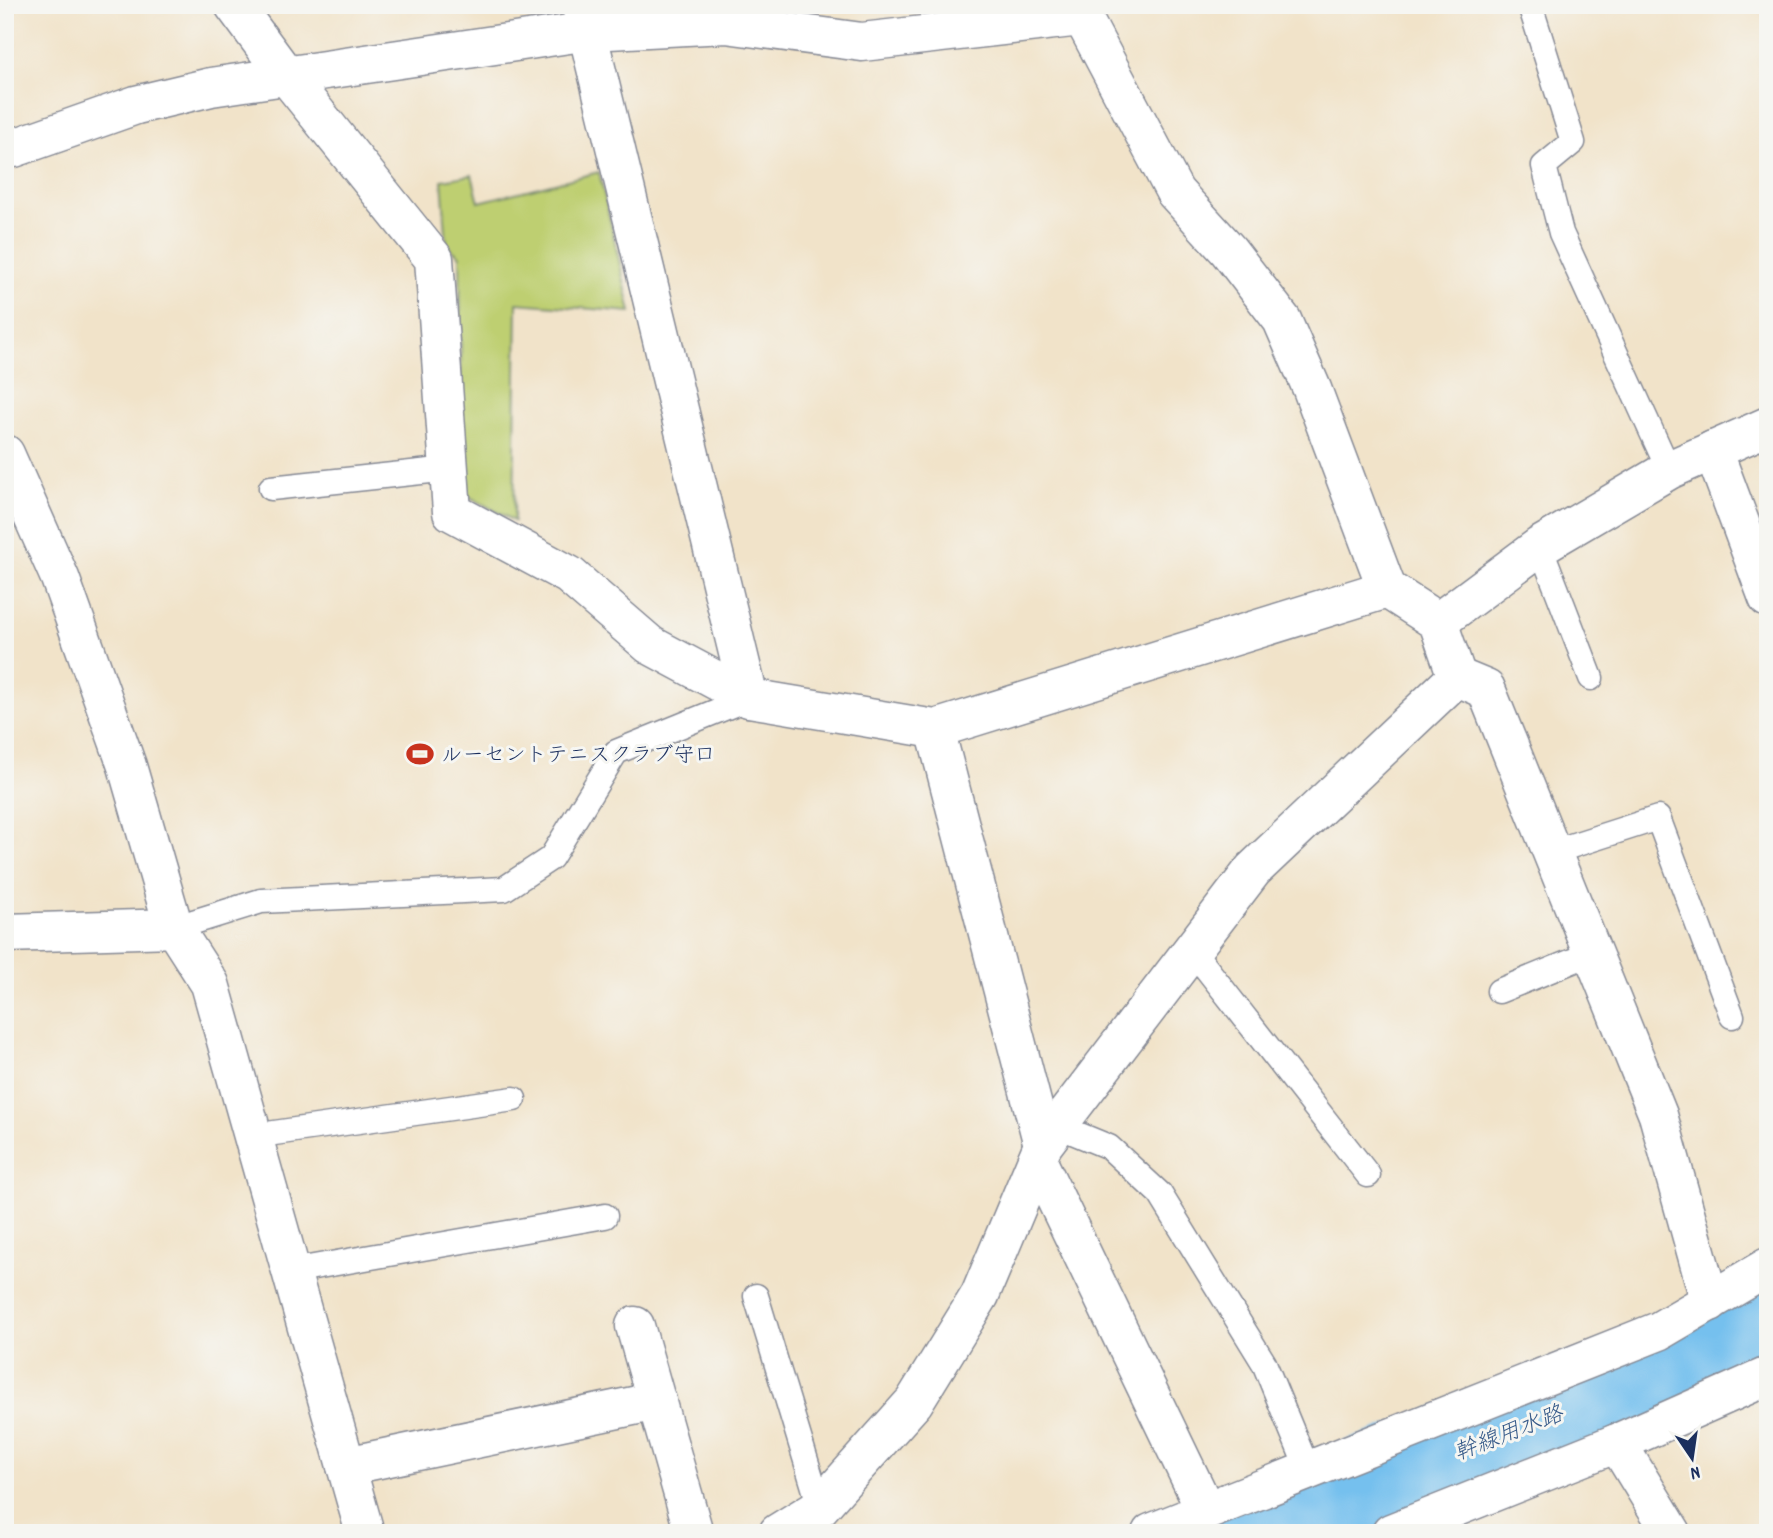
<svg xmlns="http://www.w3.org/2000/svg" width="1773" height="1538" viewBox="0 0 1773 1538" font-family="Dekko,'Klee One',sans-serif">
<rect width="100%" height="100%" fill="#f6f6f2"/>
<filter id="ink" filterUnits="userSpaceOnUse"><feTurbulence type="fractalNoise" baseFrequency=".0143" numOctaves="2"/><feDisplacementMap in="SourceGraphic" scale="14" xChannelSelector="R" yChannelSelector="G"/><feConvolveMatrix kernelMatrix="1 2 1 2 8 2 1 2 1" color-interpolation-filters="sRGB"/></filter>
<filter id="wash" filterUnits="userSpaceOnUse"><feTurbulence type="fractalNoise" baseFrequency=".00686" numOctaves="4" result="noise"/><feDisplacementMap in="SourceGraphic" scale="28" xChannelSelector="R" yChannelSelector="G"/><feGaussianBlur stdDeviation="1.57" result="paint"/><feColorMatrix in="noise" values="0 0 0 0 0 0 0 0 0 0 0 0 0 0 0 0 0 1.4 0 .05"/><feComposite in="paint" operator="in"/></filter>
<g filter="url(#wash)">
<rect width="100%" height="100%" fill="#f1e3c9"/>
<path fill="#becf71" stroke="#6c7f68" stroke-width="2" d="M599,172L631,312L517,303L514,521L462,493L460,256L447,246L442,180L472,175L479,202Z"/>
<g fill="none" stroke-linecap="round" stroke-linejoin="round">
<path stroke="#75c0ee" stroke-width="100" d="M1243,1533L1664,1373L1768,1321"/>
</g>
</g>
<g filter="url(#ink)">
<g fill="none" stroke-linecap="round" stroke-linejoin="round">
<defs>
<g id="service">
<path d="M1530,5L1573,142L1544,166L1561,233L1669,470"/>
<path d="M271,488L449,469"/>
<path d="M1540,546L1591,678"/>
<path d="M1552,852L1658,818L1732,1016"/>
<path d="M174,928L261,901L504,889L551,858L616,752L749,698"/>
<path d="M1192,950L1368,1175"/>
<path d="M1499,991L1592,953"/>
<path d="M1058,1126L1109,1147L1160,1194L1264,1363L1308,1470"/>
<path d="M253,1136L514,1099"/>
<path d="M291,1271L605,1216"/>
<path d="M756,1296L820,1507"/>
</g>
<g id="minor">
<path d="M234,5L285,74L434,259L452,512L569,575L650,645L749,698L935,729L1387,589L1438,622L1457,677L1253,870L1043,1145L980,1295L914,1402L820,1507L778,1533"/>
<path d="M1076,5L1175,192L1228,250L1282,320L1312,389L1387,589"/>
<path d="M581,6L749,698"/>
<path d="M5,147L14,148L136,105L211,87L589,31L726,24L862,42L1081,17"/>
<path d="M1713,450L1768,598"/>
<path d="M1438,622L1540,546L1669,470L1768,426"/>
<path d="M1457,677L1486,689L1658,1115L1710,1302"/>
<path d="M935,729L1043,1145"/>
<path d="M5,933L174,928L210,984L365,1533"/>
<path d="M1037,1160L1206,1511"/>
<path d="M635,1326L694,1533"/>
<path d="M1617,1443L1672,1533"/>
<path d="M346,1466L657,1401"/>
<path d="M1151,1533L1659,1331L1768,1267"/>
<path d="M1391,1533L1617,1443L1768,1376"/>
</g>
<path id="tertiary" d="M5,454L60,578L127,766L174,928"/>
</defs>
<use href="#service" stroke="#868994" stroke-width="27"/>
<use href="#minor" stroke="#868994" stroke-width="41"/>
<use href="#tertiary" stroke="#868994" stroke-width="41"/>
<use href="#service" stroke="#fff" stroke-width="24"/>
<use href="#minor" stroke="#fff" stroke-width="38"/>
<use href="#tertiary" stroke="#fff" stroke-width="38"/>
</g>
</g>
<defs>
<symbol id="stadium-bare" viewBox="-9 -9 18 18"><path d="M0-5a6.5 5 0 1 0 0 10a6.5 5 0 1 0 0-10ZM-3.5-1.8h7v3.6h-7Z" fill="#c8321e" stroke="#f6f6f2" stroke-width="2.5" paint-order="stroke"/></symbol>
</defs>
<g fill-rule="evenodd">
<use href="#stadium-bare" x="401" y="735" width="38" height="38"/>
</g>
<g text-anchor="middle" stroke-width="6" stroke-linejoin="round" paint-order="stroke">
<g font-size="21" fill="#1b2f5e" stroke="#f6f6f2" text-anchor="start">
<text x="441" y="761">ルーセントテニスクラブ守口</text>
</g>
<g font-size="23" font-style="italic" fill="#365a89" stroke="#f6f6f2">
<text transform="translate(1508 1432) rotate(-21)" y="8">幹線用水路</text>
</g>
</g>
<rect width="1773" height="1538" fill="none" stroke="#f6f6f2" stroke-width="28"/>
<g transform="translate(1692 1458) rotate(167)" stroke="#f6f6f2" stroke-width="5" paint-order="stroke">
<path d="M0-5L12 26L0 18L-12 26Z" fill="#1b2f5e"/>
<text y="-10" font-size="19" font-weight="bold" text-anchor="middle" fill="#1b2f5e">N</text>
</g>
</svg>
